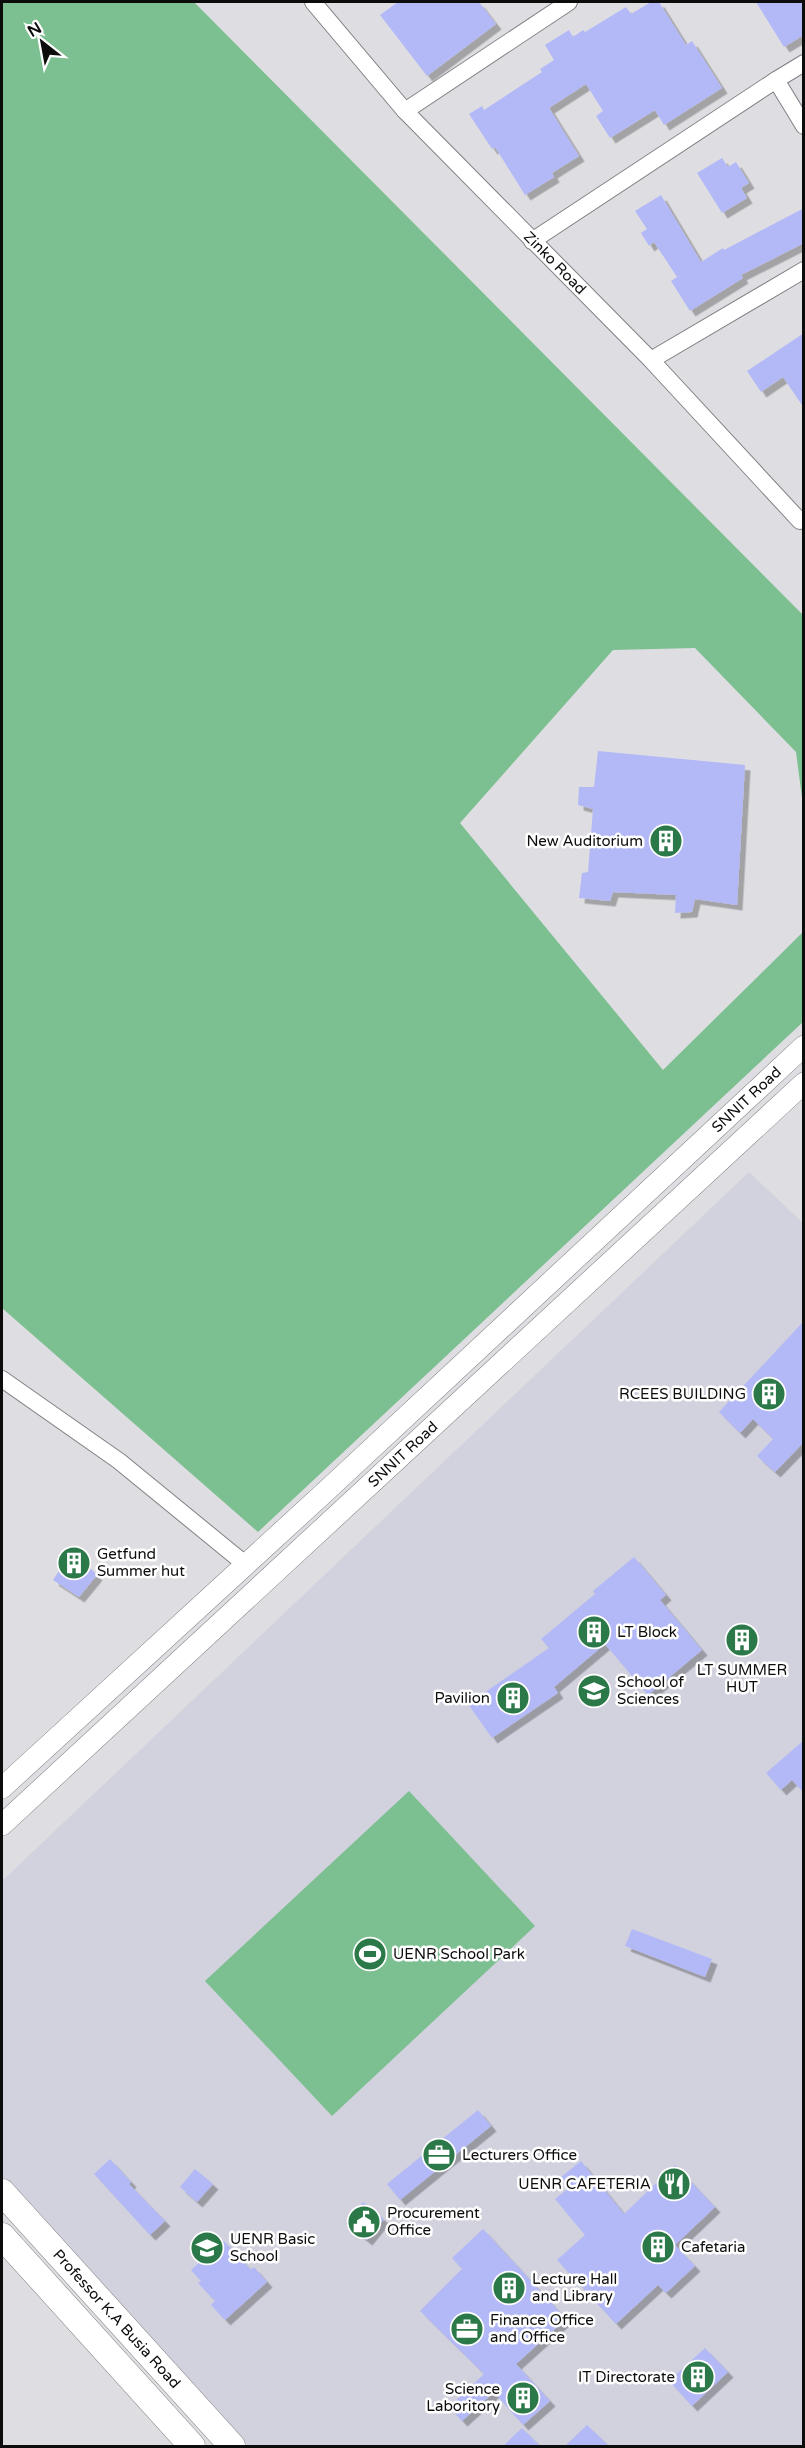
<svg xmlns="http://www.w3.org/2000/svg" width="805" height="2448" viewBox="0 0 805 2448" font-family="'Varela Round',sans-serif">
<defs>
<filter id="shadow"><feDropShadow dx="5.5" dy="5.5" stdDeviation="0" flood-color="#0004"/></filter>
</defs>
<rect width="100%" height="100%" fill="#dedee2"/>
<path fill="#d1d2dd" d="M749,1172L804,1224L803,2446H239L2,2192V1881Z"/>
<g fill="#7cbf90">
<path d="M2,2H194L803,615V805L796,752L695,648L613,650L460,823L663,1070L803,932V1022L258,1532L2,1308Z"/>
<path d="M409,1791L535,1926L332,2116L205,1981Z"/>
</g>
<g fill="#b3b8f7" filter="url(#shadow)">
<path d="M398,2H479L496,24L427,76L380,15Z"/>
<path d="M651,2H659L686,45L692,41L722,88L664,125L655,110L610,138L596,116L603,111L586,84L549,108L579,156L552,173L554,177L525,195L495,147L492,149L469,114L482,106L484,110L542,72L540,69L554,60L545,45L569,30L573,37L583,30L585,32L626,7L631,14Z"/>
<path d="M756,2H804V35L784,47Z"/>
<path d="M722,158L728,167L736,162L749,183L741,188L747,198L722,213L697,173Z"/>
<path d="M661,195L701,262L723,248L724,250L804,208V243L741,275L743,278L690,311L671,281L677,277L654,242L649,246L641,233L647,229L635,211Z"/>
<path d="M804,333V408L783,377L761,392L747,371Z"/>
<path d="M598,751L745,765L737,905L695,899L692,912L675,913L676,895L613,892L610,901L579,898L582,873L588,872L593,809L578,805L579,787H594Z"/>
<path d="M804,1321V1442L775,1472L757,1456L773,1439L753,1419L740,1433L719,1412Z"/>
<path d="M72,1551L97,1575L79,1597L53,1580Z"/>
<path d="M634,1557L666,1595L660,1600L702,1650L648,1695L605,1644L554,1687L558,1693L492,1738L468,1704L549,1648L541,1639L595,1594L593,1591Z"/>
<path d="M743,1623L754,1634L742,1646L730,1633Z"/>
<path d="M804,1740V1793L792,1780L781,1790L766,1773Z"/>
<path d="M632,1929L712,1959L705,1977L625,1946Z"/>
<path d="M478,2110L491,2126L400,2200L387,2184Z"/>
<path d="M110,2159L131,2182L129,2184L165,2221L150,2235L94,2174Z"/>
<path d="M581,2161L624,2214L675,2165L715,2207L675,2245L695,2266L666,2293L658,2285L616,2324L557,2260L585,2235L555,2199L570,2187L561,2177Z"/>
<path d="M195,2169L213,2184L197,2202L180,2187Z"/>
<path d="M363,2202L384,2219L367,2240L346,2224Z"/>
<path d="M483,2229L566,2319L516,2364L550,2401L523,2425L494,2392L462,2421L449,2407L484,2374L420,2311L462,2269L452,2258Z"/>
<path d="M224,2241L251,2270L254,2267L267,2282L225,2320L211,2305L215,2301L198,2283L201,2281L191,2270Z"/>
<path d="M705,2348L728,2372L692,2406L669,2381Z"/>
<path d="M587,2425L609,2446H565Z"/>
<path d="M522,2428L540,2446H503Z"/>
</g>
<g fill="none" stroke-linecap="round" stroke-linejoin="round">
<defs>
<g id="minor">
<path id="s1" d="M313,2L405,111L651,360L800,521"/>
<path d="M776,80L804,63"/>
<path d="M405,111L569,2"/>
<path d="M532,241L776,80L804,126"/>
<path d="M651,360L804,270"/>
<path d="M2,1379L119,1461L245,1564"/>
</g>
<g id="tertiary">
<path id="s2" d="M2,1788L325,1492L804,1046"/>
<path id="s3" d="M2,1825L804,1083"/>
</g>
<g id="primary">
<path id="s4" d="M2,2192L232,2446"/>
<path d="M2,2236L192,2446"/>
</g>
</defs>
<use href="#minor" stroke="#808184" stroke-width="18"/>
<use href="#tertiary" stroke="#808184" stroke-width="22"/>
<use href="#primary" stroke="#808184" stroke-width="27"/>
<use href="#minor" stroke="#fff" stroke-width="16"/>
<use href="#tertiary" stroke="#fff" stroke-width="21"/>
<use href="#primary" stroke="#fff" stroke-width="26"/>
</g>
<defs>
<symbol id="building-disc" viewBox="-11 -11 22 22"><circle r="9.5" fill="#2b7848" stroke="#fff"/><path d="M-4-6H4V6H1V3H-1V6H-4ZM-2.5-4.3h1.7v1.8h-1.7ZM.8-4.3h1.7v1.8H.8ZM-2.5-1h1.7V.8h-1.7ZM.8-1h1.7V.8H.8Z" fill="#fff"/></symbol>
<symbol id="university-disc" viewBox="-11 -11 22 22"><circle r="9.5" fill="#2b7848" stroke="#fff"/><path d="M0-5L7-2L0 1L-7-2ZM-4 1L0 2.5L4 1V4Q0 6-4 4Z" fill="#fff"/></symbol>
<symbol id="stadium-disc" viewBox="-11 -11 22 22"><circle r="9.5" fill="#2b7848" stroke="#fff"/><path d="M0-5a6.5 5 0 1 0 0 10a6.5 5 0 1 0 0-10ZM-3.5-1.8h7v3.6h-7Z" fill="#fff"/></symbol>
<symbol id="office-disc" viewBox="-11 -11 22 22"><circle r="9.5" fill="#2b7848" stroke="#fff"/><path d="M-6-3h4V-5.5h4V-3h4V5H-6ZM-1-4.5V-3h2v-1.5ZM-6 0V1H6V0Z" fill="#fff"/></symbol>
<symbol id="restaurant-disc" viewBox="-11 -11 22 22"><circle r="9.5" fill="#2b7848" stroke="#fff"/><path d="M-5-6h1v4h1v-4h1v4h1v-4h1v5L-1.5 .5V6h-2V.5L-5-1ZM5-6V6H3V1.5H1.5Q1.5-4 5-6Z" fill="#fff"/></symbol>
<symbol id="civic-disc" viewBox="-11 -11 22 22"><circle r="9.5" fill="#2b7848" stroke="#fff"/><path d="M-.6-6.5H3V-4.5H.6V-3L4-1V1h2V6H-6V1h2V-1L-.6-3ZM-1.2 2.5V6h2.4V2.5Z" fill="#fff"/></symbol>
<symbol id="school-disc" viewBox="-11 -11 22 22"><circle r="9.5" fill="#2b7848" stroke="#fff"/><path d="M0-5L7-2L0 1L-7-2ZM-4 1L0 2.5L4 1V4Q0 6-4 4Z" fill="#fff"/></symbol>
</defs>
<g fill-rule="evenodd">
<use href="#building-disc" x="647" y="822" width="38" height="38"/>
<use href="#building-disc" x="750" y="1375" width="38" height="38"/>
<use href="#building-disc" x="55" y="1544" width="38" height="38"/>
<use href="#building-disc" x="575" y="1613" width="38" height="38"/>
<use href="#building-disc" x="723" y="1621" width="38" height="38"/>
<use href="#university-disc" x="575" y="1672" width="38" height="38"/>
<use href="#building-disc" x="494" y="1679" width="38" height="38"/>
<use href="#stadium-disc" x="351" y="1935" width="38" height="38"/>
<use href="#office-disc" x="420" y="2136" width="38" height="38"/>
<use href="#restaurant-disc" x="655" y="2165" width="38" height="38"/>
<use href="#civic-disc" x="345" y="2203" width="38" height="38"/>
<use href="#building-disc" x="639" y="2228" width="38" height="38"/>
<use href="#school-disc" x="188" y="2229" width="38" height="38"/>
<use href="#building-disc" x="490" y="2269" width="38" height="38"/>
<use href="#office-disc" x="448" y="2310" width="38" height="38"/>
<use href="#building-disc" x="679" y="2358" width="38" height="38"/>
<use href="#building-disc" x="504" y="2379" width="38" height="38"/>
</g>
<g text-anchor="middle" stroke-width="5" stroke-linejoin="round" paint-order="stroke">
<g font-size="15" fill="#0c0c0d" stroke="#fff">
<text dy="5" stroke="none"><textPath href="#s1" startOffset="356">Zinko Road</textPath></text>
<text dy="5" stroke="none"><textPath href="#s2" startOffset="1014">SNNIT Road</textPath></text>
<text dy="5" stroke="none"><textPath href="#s3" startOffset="546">SNNIT Road</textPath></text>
<text dy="5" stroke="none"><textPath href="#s4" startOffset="171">Professor K.A Busia Road</textPath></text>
</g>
<g font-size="15" fill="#0c0c0d" stroke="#fff" text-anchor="start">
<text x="643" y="846" text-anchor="end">New Auditorium</text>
<text x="746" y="1399" text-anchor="end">RCEES BUILDING</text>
<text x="97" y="1559">Getfund<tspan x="97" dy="17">Summer hut</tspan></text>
<text x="617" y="1637">LT Block</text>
<text x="742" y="1675" text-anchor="middle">LT SUMMER<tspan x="742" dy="17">HUT</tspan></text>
<text x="617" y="1687">School of<tspan x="617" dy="17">Sciences</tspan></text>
<text x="490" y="1703" text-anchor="end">Pavilion</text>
<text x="393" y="1959">UENR School Park</text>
<text x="462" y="2160">Lecturers Office</text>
<text x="651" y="2189" text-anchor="end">UENR CAFETERIA</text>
<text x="387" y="2218">Procurement<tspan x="387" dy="17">Office</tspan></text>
<text x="230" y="2244">UENR Basic<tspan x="230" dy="17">School</tspan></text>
<text x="681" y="2252">Cafetaria</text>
<text x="532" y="2284">Lecture Hall<tspan x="532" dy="17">and Library</tspan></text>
<text x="490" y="2325">Finance Office<tspan x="490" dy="17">and Office</tspan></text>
<text x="675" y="2382" text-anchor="end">IT Directorate</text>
<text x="500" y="2394" text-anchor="end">Science<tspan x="500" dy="17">Laboritory</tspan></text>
</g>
</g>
<rect width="805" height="2448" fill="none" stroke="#0c0c0d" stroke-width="6"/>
<g transform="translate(42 42) rotate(329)" stroke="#ffffff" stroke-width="4.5" paint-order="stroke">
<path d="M0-4.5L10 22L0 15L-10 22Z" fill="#0c0c0d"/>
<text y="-9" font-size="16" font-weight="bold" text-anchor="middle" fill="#0c0c0d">N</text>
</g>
</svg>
